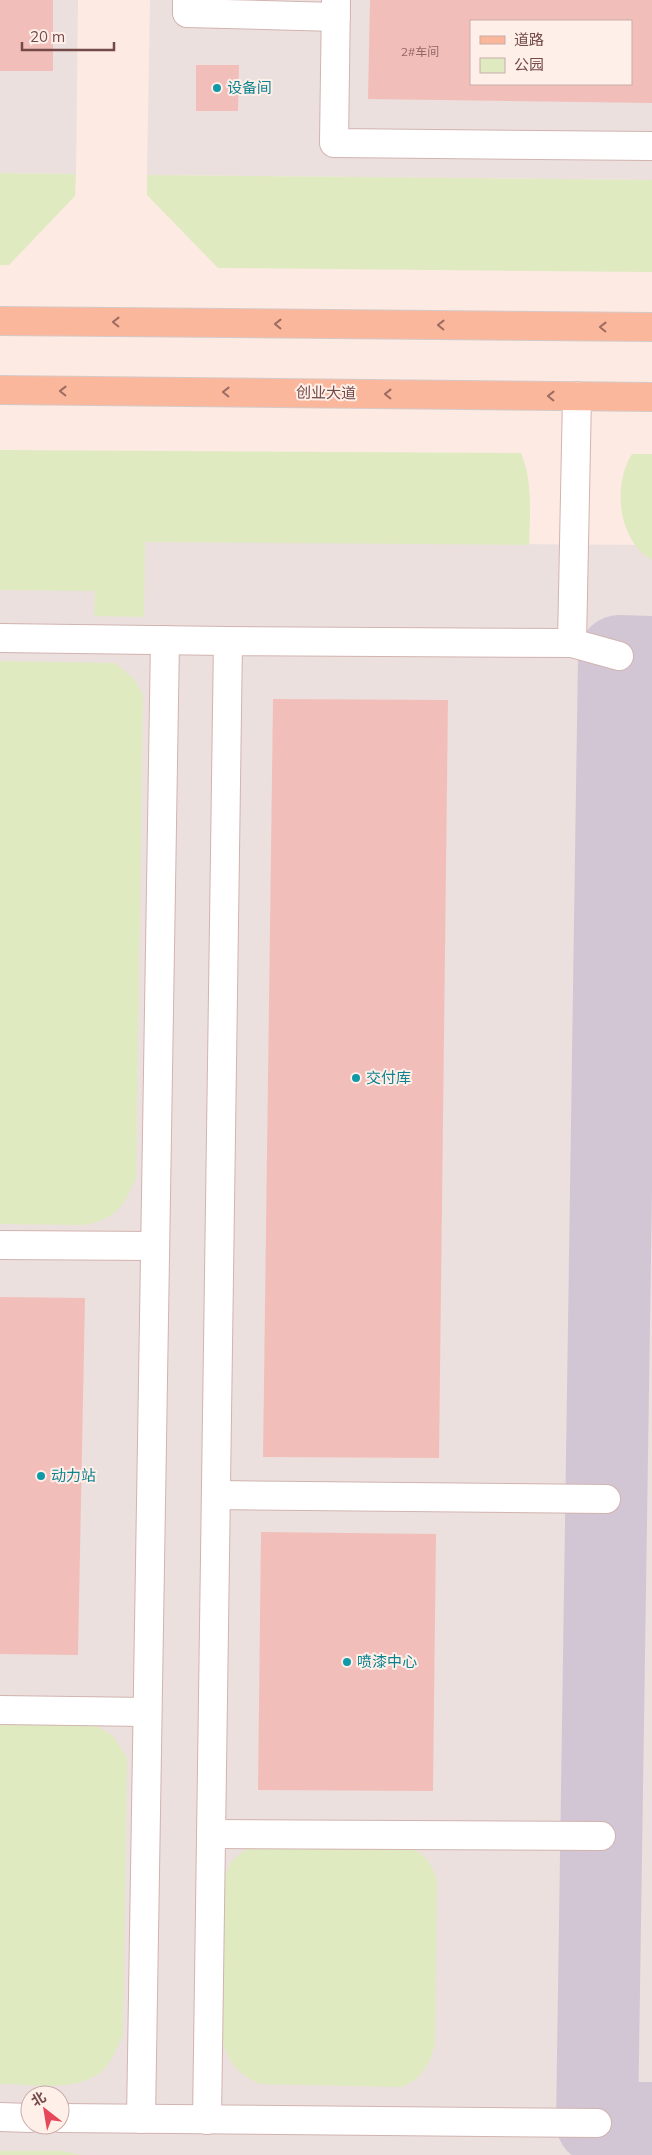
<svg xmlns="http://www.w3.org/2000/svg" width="652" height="2155" viewBox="0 0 652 2155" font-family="Mulish,'Noto Sans SC',sans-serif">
<rect width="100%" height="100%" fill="#fceae3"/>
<g fill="#ebe0de" fill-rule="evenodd">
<path d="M0,0H78L76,174L0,173Z"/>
<path d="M150,0H652V180L147,175ZM471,21H631V84H471Z"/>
<path d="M0,540L652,545V2155H0ZM30,2095H60V2125H30Z"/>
</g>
<g fill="#dfeac1">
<path d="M0,173L76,174L75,196L9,265H0Z"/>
<path d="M147,175L652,180V272L218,268L147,195Z"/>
<path d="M0,450L521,453C533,482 530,513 529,545L145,542L144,617L94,616L95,591L0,590Z"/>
<path d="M632,454H652V560C618,541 612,485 632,454Z"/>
<path d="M0,661L115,663L134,679L143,695L136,1177C124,1206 117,1219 84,1225L0,1224Z"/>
<path d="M0,1723L95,1725L113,1736L127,1758L123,2035C118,2045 114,2056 107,2066C84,2094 32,2084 0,2084Z"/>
<path d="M402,1844C423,1852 430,1859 437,1880L435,2044C428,2067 424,2076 402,2087L260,2084C237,2073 228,2063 222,2038L225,1875L231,1862L247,1848Z"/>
<path d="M0,2151H63L82,2155H0Z"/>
</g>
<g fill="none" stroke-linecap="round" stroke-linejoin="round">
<path stroke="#d2c6d4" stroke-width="82" d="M652,657L619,656L597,2123H652"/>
</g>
<g fill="#f2beba" fill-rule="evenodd">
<rect x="0" y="0" width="53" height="71"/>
<path d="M370,0H652V103L368,99ZM471,21H631V84H471Z"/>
<path d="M196,65H239L238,111H196Z"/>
<path d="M273,699L448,700L439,1458L263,1457Z"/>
<path d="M0,1297L85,1298L78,1655L0,1654Z"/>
<path d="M261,1532L436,1534L433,1791L258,1790Z"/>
</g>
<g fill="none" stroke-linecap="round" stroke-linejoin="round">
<defs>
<g id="minor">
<path d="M187,0V13L336,17"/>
<path d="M336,0L334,143L652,146"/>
<path d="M577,396L572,643L619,656"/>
<path d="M0,638L228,641"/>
<path d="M0,1245L155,1246"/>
<path d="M216,1495L606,1499"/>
<path d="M0,1710L147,1712"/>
<path d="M211,1834L601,1836"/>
<path d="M0,2117L30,2118"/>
<path d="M60,2118L597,2123"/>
<path d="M141,2119L165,640"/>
<path d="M207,2120L228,641L572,643"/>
</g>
<g id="major">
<path d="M0,321L652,327"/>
<path d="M0,390L652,397"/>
</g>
</defs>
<use href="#minor" stroke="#d2b3af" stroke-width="30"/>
<use href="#major" stroke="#d5c9c8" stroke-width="30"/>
<use href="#minor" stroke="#fff" stroke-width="28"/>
<use href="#major" stroke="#fbb79b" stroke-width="28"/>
</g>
<defs><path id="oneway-chevron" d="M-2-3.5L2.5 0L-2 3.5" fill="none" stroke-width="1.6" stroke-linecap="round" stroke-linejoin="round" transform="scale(1.25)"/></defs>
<g stroke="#9c6b62">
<use href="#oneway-chevron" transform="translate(116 322) rotate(-179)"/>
<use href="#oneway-chevron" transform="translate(278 324) rotate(-179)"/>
<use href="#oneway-chevron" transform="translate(441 325) rotate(-179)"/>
<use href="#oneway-chevron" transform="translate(603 327) rotate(-179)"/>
<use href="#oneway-chevron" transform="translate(63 391) rotate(-179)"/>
<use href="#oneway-chevron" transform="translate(226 392) rotate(-179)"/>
<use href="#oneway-chevron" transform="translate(388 394) rotate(-179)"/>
<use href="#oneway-chevron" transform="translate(551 396) rotate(-179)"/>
</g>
<g fill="#0f9aa8" stroke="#ffefe9" stroke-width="2">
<circle cx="217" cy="88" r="5"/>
<circle cx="356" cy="1078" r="5"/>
<circle cx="41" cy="1476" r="5"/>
<circle cx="347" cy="1662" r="5"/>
</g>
<g text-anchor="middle" stroke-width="4" stroke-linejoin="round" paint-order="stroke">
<g font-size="12" fill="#946765">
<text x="420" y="56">2#车间</text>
</g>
<g font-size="15" fill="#0d838f" stroke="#ffefe9" text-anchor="start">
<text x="227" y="93">设备间</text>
<text x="366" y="1083">交付库</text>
<text x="51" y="1481">动力站</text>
<text x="357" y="1667">喷漆中心</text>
</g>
<g font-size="15" fill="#744a49" stroke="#ffefe9">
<text transform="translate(326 393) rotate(1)" y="5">创业大道</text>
</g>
</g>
<rect x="470" y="20" width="162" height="65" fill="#ffefe9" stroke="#c7ada9"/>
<rect x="480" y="36" width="25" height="8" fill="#fbb79b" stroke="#c7ada9"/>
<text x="514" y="45" font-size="15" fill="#744a49">道路</text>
<rect x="480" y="58" width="25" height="15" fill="#dfeac1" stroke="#c7ada9"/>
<text x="514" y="70" font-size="15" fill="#744a49">公园</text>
<g transform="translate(45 2110) rotate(329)"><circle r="24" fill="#ffefe9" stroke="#c7ada9"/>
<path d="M0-4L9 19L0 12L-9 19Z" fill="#e7475a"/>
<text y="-8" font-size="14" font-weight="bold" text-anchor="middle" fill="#744a49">北</text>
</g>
<path d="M22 42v8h92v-8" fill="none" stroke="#744a49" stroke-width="2.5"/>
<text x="30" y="42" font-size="15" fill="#744a49" stroke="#ffefe9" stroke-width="4" paint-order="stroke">20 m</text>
</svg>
